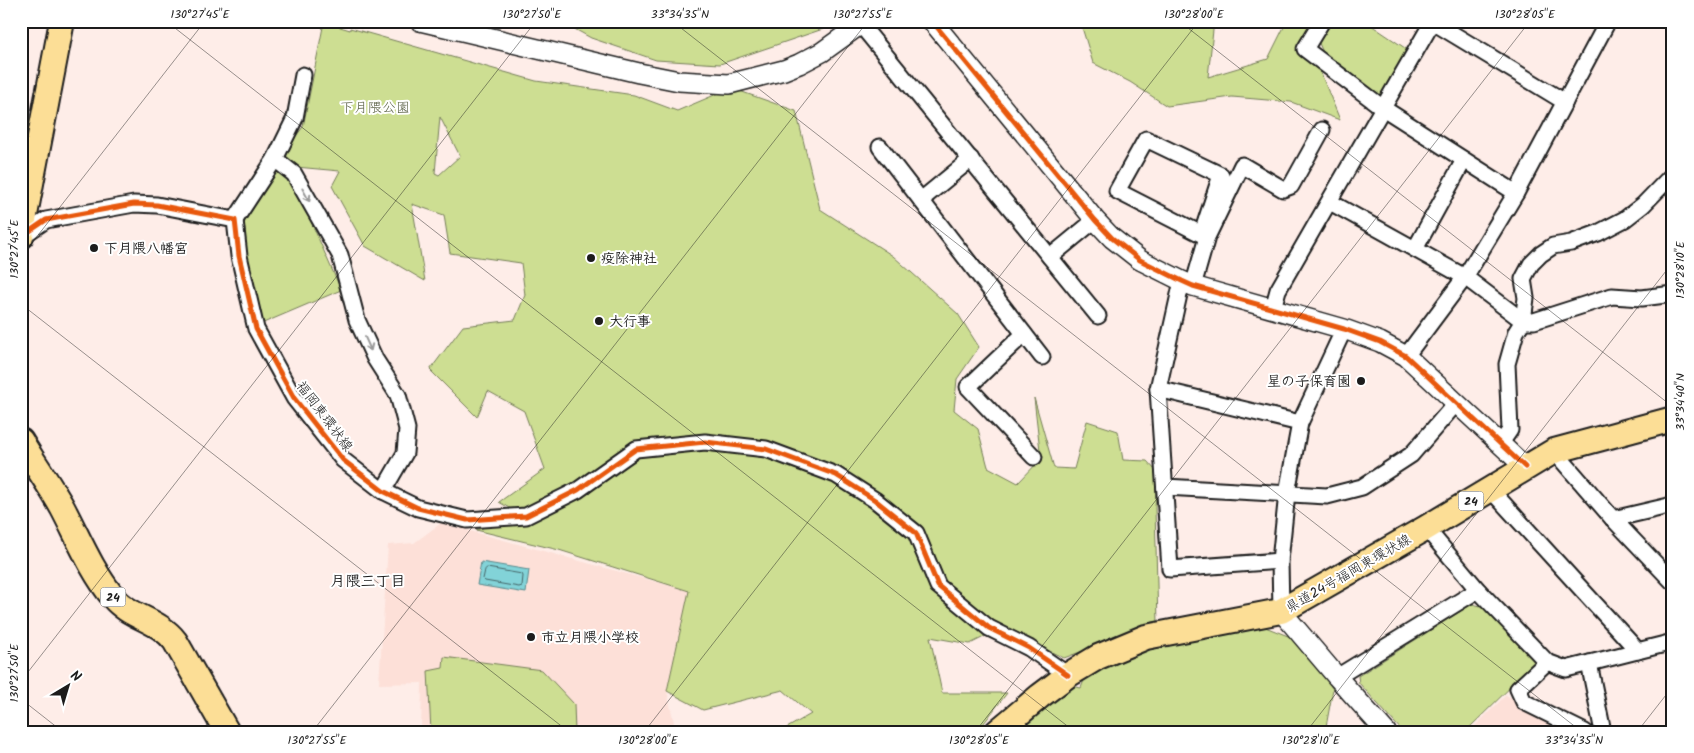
<svg xmlns="http://www.w3.org/2000/svg" width="1694" height="753" viewBox="0 0 1694 753" font-family="Kalam,'Klee One',sans-serif">
<rect width="100%" height="100%" fill="#feede8"/>
<filter id="ink" filterUnits="userSpaceOnUse"><feTurbulence type="fractalNoise" baseFrequency=".02" numOctaves="2"/><feDisplacementMap in="SourceGraphic" scale="10" xChannelSelector="R" yChannelSelector="G"/><feConvolveMatrix kernelMatrix="1 2 1 2 8 2 1 2 1" color-interpolation-filters="sRGB"/></filter>
<g filter="url(#ink)">
<g fill="#fde0d8">
<path d="M441,523L690,591L667,691L676,732H421L422,683L379,684L388,545L414,543Z"/>
<path d="M1506,695L1572,732H1469Z"/>
</g>
<g fill="#cdde92" stroke="#747d57" fill-rule="evenodd">
<path d="M560,21H818L823,29L720,64L656,60L591,38Z"/>
<path d="M1080,21H1214L1208,77L1268,59L1287,21H1308L1315,59L1340,120L1291,102L1232,97L1167,106L1130,82L1093,63Z"/>
<path d="M1332,21H1365L1408,50L1380,98L1325,57L1318,41Z"/>
<path d="M324,22L350,30V28L536,81L634,95L677,111L731,88L796,111L820,209L893,256L958,314L979,347L957,379L954,410L978,429L988,467L1018,483L1041,459L1034,398L1054,468L1074,469L1087,421L1118,431L1123,460L1147,461L1157,472L1155,508L1158,623L1064,658L1002,628L970,644L930,637L942,693H1007L977,732H780L811,714L783,690L703,710L667,691L689,591L559,550L476,530L521,515L499,502L545,469L524,411L488,391L477,417L430,370L463,326L515,320L525,295L521,263L450,253L444,215L412,204L425,281L365,246L332,186L340,171L296,167L281,155L303,127ZM440,117L460,156L439,175L435,173Z"/>
<path d="M276,165L291,176L341,290L261,324L239,222Z"/>
<path d="M1472,604L1485,607L1536,662L1465,732H1403L1359,683L1358,676Z"/>
<path d="M1240,617L1298,640L1333,689L1325,732H987L1043,680L1081,688L1094,654Z"/>
<path d="M444,657L542,670L574,704L575,732H431L428,671L443,668Z"/>
</g>
<path fill="#82d3d8" stroke="#598a8d" d="M481,562L529,570L526,593L477,585Z"/>
<g fill="none" stroke-linecap="round" stroke-linejoin="round">
<path stroke="#456567" stroke-width="1" d="M487,568L522,574L523,576L522,586L519,587L485,581L483,579L485,570Z"/>
<defs>
<g id="minor">
<path d="M1322,21L1305,49L1383,108L1516,193"/>
<path d="M1433,22L1565,102"/>
<path d="M861,25L1098,316"/>
<path d="M880,147L1042,357"/>
<path d="M275,159L294,174L340,255L357,320L375,359L398,395L407,429L405,453L383,491"/>
<path d="M921,200L971,159"/>
<path d="M1330,202L1465,277L1523,321H1534L1612,296L1642,298L1673,294"/>
<path d="M235,220L275,159L295,118L303,75"/>
<path d="M21,237L46,220L134,204L157,205L235,220L239,256L256,329L294,398L343,460L383,491L418,508L467,520L526,516L578,490L636,449L705,442L766,449L836,475L875,500L916,533L938,586L989,628L1029,648L1068,675"/>
<path d="M1415,249L1464,160"/>
<path d="M1050,257L1095,220"/>
<path d="M1182,281L1158,389L1170,569L1280,561"/>
<path d="M1193,286L1207,237L1204,227L1221,175L1146,139L1117,191L1207,237L1242,165L1283,189L1291,186L1322,130"/>
<path d="M1273,308L1278,290L1433,21"/>
<path d="M1024,334L968,387L1034,457"/>
<path d="M1406,356L1465,277L1516,193L1608,21"/>
<path d="M1158,389L1300,423"/>
<path d="M1501,443L1510,430L1507,364L1516,332L1523,321L1526,298L1523,279L1531,264L1541,254L1553,246L1571,243L1598,233L1625,219L1643,205L1673,174"/>
<path d="M1554,451L1613,519L1673,582"/>
<path d="M1165,487L1327,496L1362,487L1411,455L1457,402"/>
<path d="M1490,489L1638,651"/>
<path d="M1613,519L1673,505"/>
<path d="M1426,528L1478,590L1547,662L1566,669L1673,642"/>
<path d="M1281,611L1280,561L1287,493L1300,423L1344,329"/>
<path d="M1547,662L1518,689L1524,702L1585,732"/>
<path d="M1589,663L1603,732"/>
<path d="M1337,677L1478,590"/>
</g>
<g id="tertiary">
<path d="M420,21L639,73L679,81L729,84L784,70L799,64L822,52L865,21"/>
<path d="M932,21L1095,220L1112,238L1140,260L1182,281L1193,286L1344,329L1380,342L1406,356L1525,467"/>
<path d="M1281,611L1337,677L1386,732"/>
</g>
<g id="primary">
<path d="M21,236L62,21"/>
<path d="M21,441C34,463 49,484 62,507C78,537 91,570 113,597C130,618 158,619 175,641L227,732"/>
<path d="M997,732L1040,696L1068,675L1098,657L1146,637L1281,611L1426,528L1554,451L1673,419"/>
</g>
</defs>
<use href="#minor" stroke="#1c1c1c" stroke-width="19"/>
<use href="#tertiary" stroke="#1c1c1c" stroke-width="22"/>
<use href="#primary" stroke="#1c1c1c" stroke-width="28"/>
<use href="#minor" stroke="#fff" stroke-width="15"/>
<use href="#tertiary" stroke="#fff" stroke-width="19"/>
<use href="#primary" stroke="#fcde96" stroke-width="24"/>
<defs>
<g id="cycleway">
<path d="M932,21L1095,220L1112,238L1140,260L1182,281L1193,286L1344,329L1380,342L1406,356L1525,467"/>
<path d="M21,237L46,220L134,204L157,205L235,220L239,256L256,329L294,398L343,460L383,491L418,508L467,520L526,516L578,490L636,449L705,442L766,449L836,475L875,500L916,533L938,586L989,628L1029,648L1068,675"/>
</g>
</defs>
<use href="#cycleway" stroke="#fff" stroke-width="8"/>
<use href="#cycleway" stroke="#e8590c" stroke-width="5"/>
</g>
<defs><path id="oneway-shaft" d="M-6 0H5M1.5-3L5.5 0L1.5 3" fill="none" stroke-width="1.6" stroke-linecap="round" stroke-linejoin="round" transform="scale(1.25)"/></defs>
<g stroke="#999">
<use href="#oneway-shaft" transform="translate(306 195) rotate(61)"/>
<use href="#oneway-shaft" transform="translate(368 344) rotate(66)"/>
</g>
</g>
<path fill="none" stroke="#1c1c1c" stroke-width="1" stroke-opacity="0.45" d="M166,21L1075,732M672,21L1582,732M1179,21L1673,407M21,257L205,21M21,304L569,732M21,681L536,21M21,699L63,732M312,732L868,21M644,732L1199,21M975,732L1530,21M1306,732L1673,262M1637,732L1673,686"/>
<g fill="#1c1c1c" stroke="#fff" stroke-width="2">
<circle cx="94" cy="248" r="5"/>
<circle cx="591" cy="258" r="5"/>
<circle cx="599" cy="321" r="5"/>
<circle cx="1361" cy="381" r="5"/>
<circle cx="531" cy="637" r="5"/>
</g>
<g text-anchor="middle" stroke-width="4" stroke-linejoin="round" paint-order="stroke">
<g fill="#fff" stroke="#606060" stroke-width="1">
<rect x="1458.5" y="491.5" width="25" height="19" rx="4"/>
<rect x="100.5" y="587.5" width="25" height="19" rx="4"/>
</g>
<g font-size="12" font-weight="bold" fill="#1c1c1c">
<text x="1471" y="505">24</text>
<text x="113" y="601">24</text>
</g>
<g font-size="14" fill="#5a6045" stroke="#fff">
<text x="375" y="112">下月隈公園</text>
</g>
<g font-size="14" font-weight="bold" fill="#1c1c1c" stroke="#fff" text-anchor="start">
<text x="104" y="253">下月隈八幡宮</text>
<text x="601" y="263">疫除神社</text>
<text x="609" y="326">大行事</text>
<text x="1351" y="386" text-anchor="end">星の子保育園</text>
<text x="541" y="642">市立月隈小学校</text>
</g>
<g font-size="14" fill="#1c1c1c" stroke="#fff">
<text transform="translate(325 416) rotate(53)" y="5">福岡東環状線</text>
<text transform="translate(1348 573) rotate(-30)" y="5">県道24号福岡東環状線</text>
</g>
<g font-size="15" font-weight="bold" fill="#1c1c1c" stroke="#fff">
<text x="368" y="586">月隈三丁目</text>
</g>
</g>
<rect width="1694" height="753" fill="none" stroke="#fff" stroke-width="55"/>
<g transform="translate(68 686) rotate(38)" stroke="#ffffff" stroke-width="4" paint-order="stroke">
<path d="M0-4L9 19L0 12L-9 19Z" fill="#1c1c1c"/>
<text y="-8" font-size="14" font-weight="bold" text-anchor="middle" fill="#1c1c1c">N</text>
</g>
<rect x="28" y="28" width="1638" height="698" fill="none" stroke="#1c1c1c" stroke-width="2"/>
<g font-size="12" text-anchor="middle" fill="#1c1c1c">
<text x="200" y="18">130°27'45"E</text>
<text x="532" y="18">130°27'50"E</text>
<text x="680" y="18">33°34'35"N</text>
<text x="863" y="18">130°27'55"E</text>
<text x="1194" y="18">130°28'00"E</text>
<text x="1525" y="18">130°28'05"E</text>
<text transform="translate(14 249) rotate(-90)" y="4">130°27'45"E</text>
<text transform="translate(1680 270) rotate(-90)" y="4">130°28'10"E</text>
<text transform="translate(1680 402) rotate(-90)" y="4">33°34'40"N</text>
<text transform="translate(14 673) rotate(-90)" y="4">130°27'50"E</text>
<text x="317" y="744">130°27'55"E</text>
<text x="648" y="744">130°28'00"E</text>
<text x="979" y="744">130°28'05"E</text>
<text x="1311" y="744">130°28'10"E</text>
<text x="1574" y="744">33°34'35"N</text>
</g>
</svg>
